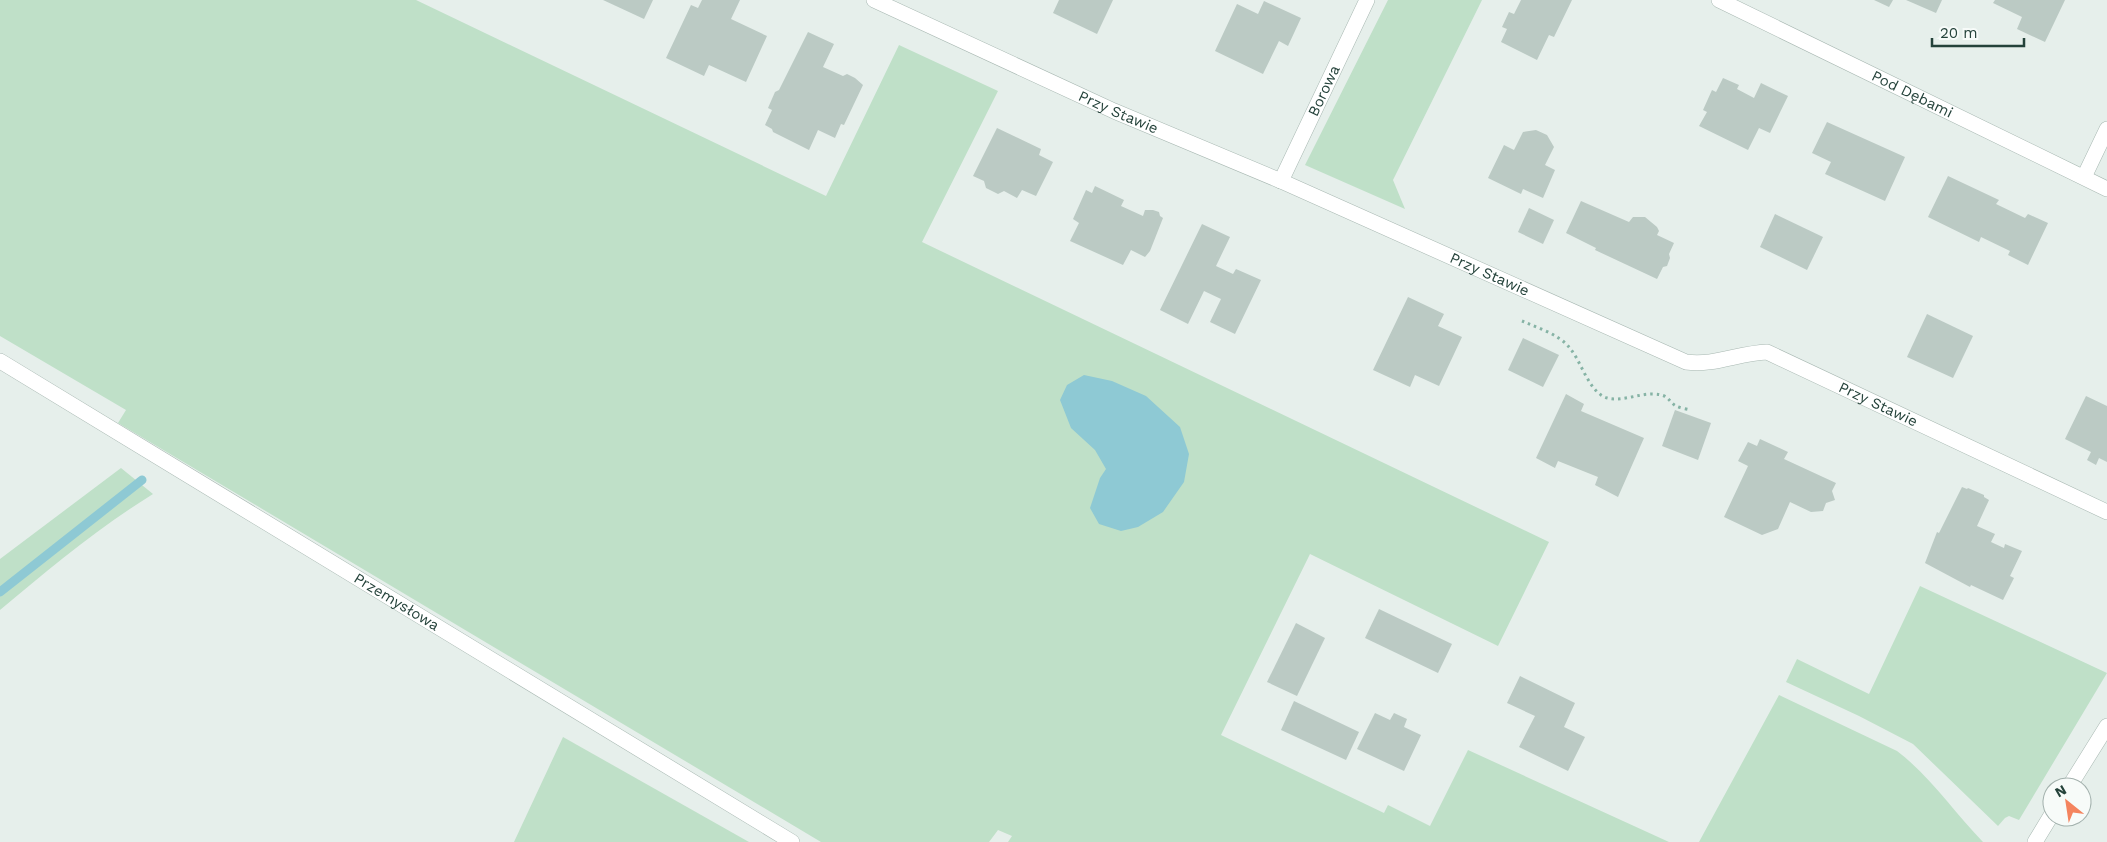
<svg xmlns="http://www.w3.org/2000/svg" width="2107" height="842" viewBox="0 0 2107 842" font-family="'Work Sans',sans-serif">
<rect width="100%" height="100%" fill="#e6efeb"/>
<g fill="#bfe0c8">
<path d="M0,0H416L826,196L899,45L998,91L922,242L1549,542L1498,646L1310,554L1221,735L1384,813L1388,805L1430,826L1468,750L1669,842H1008L1012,836L998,830L989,842H821L118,423L126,410L0,336Z"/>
<path d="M1388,0H1482L1393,180L1405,209L1305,165Z"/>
<path d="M121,468L153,494C98,528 49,569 0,610V559Z"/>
<path d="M1920,586L2107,673L2019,820L2009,816L2005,818L1998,826L1913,744L1859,716L1786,682L1797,659L1869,694Z"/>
<path d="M1779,695L1897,751C1930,776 1954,812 1983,842H1699Z"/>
<path d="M563,737L749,842H514Z"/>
</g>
<path fill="#8ec9d4" d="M1084,375L1112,381L1146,396L1180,427L1189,454L1184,482L1163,512L1138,527L1121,531L1099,524L1090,508L1100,478L1106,469L1095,450L1071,428L1060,400L1067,385Z"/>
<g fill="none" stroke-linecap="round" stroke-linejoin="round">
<path stroke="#8ec9d4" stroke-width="9" d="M0,592L142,480"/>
</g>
<g fill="#bbcac4">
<path d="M603,0H653L644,19Z"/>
<path d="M702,0H740L731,19L767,36L746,82L709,65L704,76L666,58L691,5L698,8Z"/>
<path d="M1059,0H1113L1097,34L1053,13Z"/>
<path d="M1521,0H1572L1554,37L1549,35L1537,60L1501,42L1507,29L1502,27L1509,12L1514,14Z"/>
<path d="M1874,0H1893L1889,7Z"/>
<path d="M1906,0H1942L1936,13Z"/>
<path d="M1995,0H2065L2045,42L2017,29L2022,17L1993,3Z"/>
<path d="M1264,1L1301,18L1288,46L1279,41L1263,74L1215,51L1237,4L1258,14Z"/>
<path d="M808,32L834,44L823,67L843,76L847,74L855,78L863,85L844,125L841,124L835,138L818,130L809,150L773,132L772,129L765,125L772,110L768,108L775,92L779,90Z"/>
<path d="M1723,78L1739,85L1737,89L1754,98L1761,83L1788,96L1770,133L1759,128L1748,150L1699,126L1707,112L1703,110L1712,90L1716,92Z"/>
<path d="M1827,122L1905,157L1885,201L1825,174L1831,162L1812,153Z"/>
<path d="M997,128L1041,149L1039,155L1053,162L1036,196L1022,190L1017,198L1004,191L998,194L986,188L984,181L973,176Z"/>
<path d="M1536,130L1547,135L1554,147L1545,165L1555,170L1543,198L1523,189L1521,194L1488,178L1504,145L1514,150L1523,132Z"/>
<path d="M1948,176L1999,200L1996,204L2025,218L2028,214L2048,223L2028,265L2008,255L2010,251L1981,237L1979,242L1928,217Z"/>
<path d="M1095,186L1124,200L1121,206L1143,216L1145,210H1153L1159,212L1160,216L1163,218L1150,251L1145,257L1131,250L1123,265L1070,241L1079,223L1073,219L1086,190L1092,193Z"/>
<path d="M1581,201L1629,222L1633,217H1645L1657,227L1659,231L1657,235L1674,243L1669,254L1670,258L1667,266L1663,267L1657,279L1595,250L1596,248L1566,233Z"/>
<path d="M1529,208L1554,220L1543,244L1518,232Z"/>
<path d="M1775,214L1823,237L1807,270L1760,247Z"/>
<path d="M1202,224L1230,237L1216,266L1233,274L1236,269L1261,280L1235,334L1210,322L1221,299L1204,291L1188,324L1160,310Z"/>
<path d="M1408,297L1444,314L1438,326L1462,337L1439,386L1415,375L1410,387L1373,370Z"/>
<path d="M1927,314L1973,336L1953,378L1907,357Z"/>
<path d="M1523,338L1559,355L1543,387L1508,370Z"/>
<path d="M1566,394L1584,404L1581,411L1644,438L1618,497L1595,485L1598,477L1558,461L1555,468L1536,458Z"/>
<path d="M2086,396L2107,406V462L2099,458L2096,465L2087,460L2091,452L2065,439Z"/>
<path d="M1675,410L1711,423L1698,460L1662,446Z"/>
<path d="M1760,439L1788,452L1784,459L1836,483L1832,491L1835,500L1826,503L1823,511L1811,512L1790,502L1778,529L1762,535L1724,517L1748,466L1738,461L1748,442L1757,446Z"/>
<path d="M1962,487L1967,489L1968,488L1984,495V497L1989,500L1977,526L1995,534L1991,542L2004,548L2005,544L2022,551L2010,576L2014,578L2003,600L1971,585L1970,587L1925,563L1937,532L1939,533Z"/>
<path d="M1379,609L1452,644L1438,673L1365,638Z"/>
<path d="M1296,623L1325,638L1297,696L1267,682Z"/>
<path d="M1520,676L1575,703L1564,727L1585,737L1568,771L1519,747L1535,716L1507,703Z"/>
<path d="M1294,701L1359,732L1346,760L1281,730Z"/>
<path d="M1375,713L1390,720L1394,713L1407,719L1404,727L1421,735L1404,771L1357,749Z"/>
</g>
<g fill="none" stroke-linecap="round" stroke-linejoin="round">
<defs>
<g id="street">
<path id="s1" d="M874,0L1114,111L1281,181L1686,362C1714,366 1739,353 1767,352L2107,512"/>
<path id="s2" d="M1719,0L2107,189"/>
<path d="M2084,177L2107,129"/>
<path id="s3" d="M1281,181L1367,0"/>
<path id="s4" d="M0,361L792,842"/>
<path d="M2069,787L2107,726"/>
<path d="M2035,842L2052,814"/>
</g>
</defs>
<use href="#street" stroke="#a8b8b2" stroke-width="16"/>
<path stroke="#86b3a5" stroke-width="3" stroke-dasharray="2.5 4" stroke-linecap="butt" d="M1522,321C1538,328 1558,334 1569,347C1581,361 1586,384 1601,395C1615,405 1638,393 1654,394C1671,395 1667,401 1676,406C1680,408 1687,409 1691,410"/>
<use href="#street" stroke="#fff" stroke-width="15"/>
</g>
<g text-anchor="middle" stroke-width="4.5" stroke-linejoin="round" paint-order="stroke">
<g font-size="15" fill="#24423a" stroke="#f7fbf9">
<text dy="5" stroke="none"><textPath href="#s3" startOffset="100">Borowa</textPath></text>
<text dy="5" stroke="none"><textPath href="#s2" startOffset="215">Pod Dębami</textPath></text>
<text dy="5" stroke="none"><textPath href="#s1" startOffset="269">Przy Stawie</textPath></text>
<text dy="5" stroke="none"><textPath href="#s1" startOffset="674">Przy Stawie</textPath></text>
<text dy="5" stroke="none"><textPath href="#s1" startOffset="1094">Przy Stawie</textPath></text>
<text dy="5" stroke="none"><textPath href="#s4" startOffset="464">Przemysłowa</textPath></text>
</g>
</g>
<g transform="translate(2067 802) rotate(330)"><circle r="24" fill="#f7fbf9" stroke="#a3b1ad"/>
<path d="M0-4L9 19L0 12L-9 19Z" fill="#f4845f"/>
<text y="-8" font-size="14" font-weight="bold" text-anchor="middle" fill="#24423a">N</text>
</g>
<path d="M1932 38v8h92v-8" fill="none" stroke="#24423a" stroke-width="2.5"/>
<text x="1940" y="38" font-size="15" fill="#24423a" stroke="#f7fbf9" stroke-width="4" paint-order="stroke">20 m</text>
</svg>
